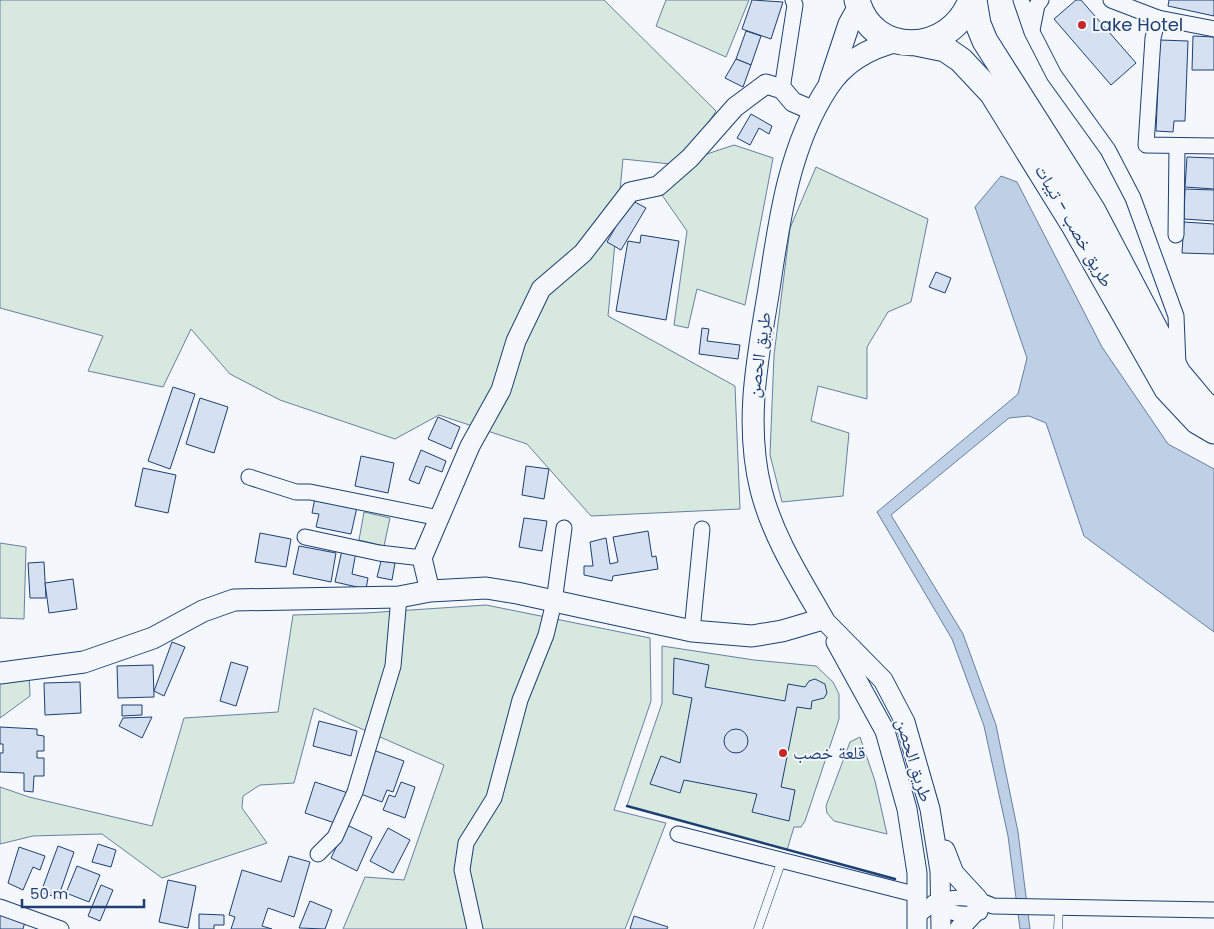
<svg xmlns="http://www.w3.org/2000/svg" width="1214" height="929" viewBox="0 0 1214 929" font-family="Poppins,'Noto Naskh Arabic',sans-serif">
<rect width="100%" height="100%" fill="#f4f7fb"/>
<g fill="#d7e8df" stroke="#687fa3">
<path d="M0,0H604L716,111L680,165L623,159L608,316L735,386L740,509L591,516L527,444L439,415L395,439L280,400L230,374L191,329L163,387L88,371L103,336L0,308Z"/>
<path d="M666,0H749L726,57L656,26Z"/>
<path d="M734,145L773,158L745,305L697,289L688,328L674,325L687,231L662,195L671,173L698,157Z"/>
<path d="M816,167L928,219L911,302L888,312L867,347V399L818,386L811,421L849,433L843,496L782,502L770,455L774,355L790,228Z"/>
<path d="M364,512L390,518L384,546L359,540Z"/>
<path d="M0,543L26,547L24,619L0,618Z"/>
<path d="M486,605L650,638L651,701L614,810L666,823L625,929H343L365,877L404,880L444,765L314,708L294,783L260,785L243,796L242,808L267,843L162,878L102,834L33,836L0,844V787L29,797L152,826L184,718L278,712L293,615L366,613Z"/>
<path d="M662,646L754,660L816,666L833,682L839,694V719L805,821L801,827H794L787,850L627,806L662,703Z"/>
<path d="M29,673L30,696L0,718V677Z"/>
<path d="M860,737L875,781L887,834L834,821L827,813L826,806L850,742Z"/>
</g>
<path fill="#bed0e5" stroke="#687fa3" d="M1001,176L1017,182L1102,347L1168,444L1214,469V632L1084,536L1046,423L1029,416L1009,418L891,515L963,634L996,725L1018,832L1030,929H1020L1008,836L984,726L952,639L877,512L1018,394L1027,358L975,207Z"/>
<g fill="#d5e0f0" stroke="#1d3f73">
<path d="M752,0L783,2L771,39L742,29Z"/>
<path d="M1076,0H1081L1136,63L1111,85L1054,19Z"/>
<path d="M1169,0H1214V16L1168,6Z"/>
<path d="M746,31L761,36L751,65L736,59Z"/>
<path d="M1193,36L1214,37V70H1192Z"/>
<path d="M1160,40L1188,41L1185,121H1174L1173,132L1156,131Z"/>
<path d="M736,59L751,65L743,87L725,78Z"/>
<path d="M751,114L772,126L769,134L759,128L750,145L737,138Z"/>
<path d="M1187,157L1214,158V189L1185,187Z"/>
<path d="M1185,189L1214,190V221L1184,219Z"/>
<path d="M631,200L646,208L621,250L607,242Z"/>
<path d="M1184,222L1214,224V254L1182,253Z"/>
<path d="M641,235L679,241L666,320L616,311L628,241L640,243Z"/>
<path d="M936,272L951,278L945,293L929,287Z"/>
<path d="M702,328L709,329L707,341L740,345L738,359L699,354Z"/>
<path d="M173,387L195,394L170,469L148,461Z"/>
<path d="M200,398L228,407L214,453L186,444Z"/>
<path d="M438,417L460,427L451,449L428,439Z"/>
<path d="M421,450L446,461L442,472L426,466L419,484L409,480Z"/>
<path d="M361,456L394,463L388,493L355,486Z"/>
<path d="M526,466L549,469L544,499L522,495Z"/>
<path d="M143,468L176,475L168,513L135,506Z"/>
<path d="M315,498L357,507L351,534L316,527L319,514L312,513Z"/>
<path d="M524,518L547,521L542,551L519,547Z"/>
<path d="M648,531L652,557L656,556L658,569L613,576L612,581L584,575V566H593L590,542L606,538L610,564L618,562L613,537Z"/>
<path d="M260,533L291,539L286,567L255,562Z"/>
<path d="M299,546L336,553L331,582L293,574Z"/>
<path d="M342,550L356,552L352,574L368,578L366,589L335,582Z"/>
<path d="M381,561L395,563L392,580L377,577Z"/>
<path d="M44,562L46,598H30L28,563Z"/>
<path d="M73,579L77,609L49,613L45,583Z"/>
<path d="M172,642L185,647L164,696L154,691Z"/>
<path d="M674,658L709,665L705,687L785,701L788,684L805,687L809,681L815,679L825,684L827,693L824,698L812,701L811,709L797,707L781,787L795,790L789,821L752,812L757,794L684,780L680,793L650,784L661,756L680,763L692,698L673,694Z"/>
<path d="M231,662L248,667L236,706L220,701Z"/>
<path d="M153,665L154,697L118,698L117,666Z"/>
<path d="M80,682L81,713L45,715L44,683Z"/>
<path d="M122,705H142V715L122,716Z"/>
<path d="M152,717L142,738L119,726L123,718Z"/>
<path d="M319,721L357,731L351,756L313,746Z"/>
<path d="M0,727L37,729V735L44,736V751H37V758H44V776H34L33,792L24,791V773L0,772V753H3V744H0Z"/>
<circle cx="736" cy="741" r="12"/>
<path d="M373,750L404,761L393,792L387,790L382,802L358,793Z"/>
<path d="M315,782L348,793L338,824L305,813Z"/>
<path d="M401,782L415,787L405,818L383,810L389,795L395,797Z"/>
<path d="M347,825L372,837L357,871L331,858Z"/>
<path d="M388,828L410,840L393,873L370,861Z"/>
<path d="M98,844L116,850L111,867L92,862Z"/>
<path d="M58,846L74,852L58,898L41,892Z"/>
<path d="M19,847L45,856L40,870L33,867L23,890L8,883Z"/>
<path d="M289,856L310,862L294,917L268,908L262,926L272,929H231L235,917L229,915L242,870L281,882Z"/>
<path d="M77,866L100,875L89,902L66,893Z"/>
<path d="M168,880L196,886L188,928L159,922Z"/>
<path d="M101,885L113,890L100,921L88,916Z"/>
<path d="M310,901L332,910L325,929L299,928Z"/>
<path d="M0,914L25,922L23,929H0Z"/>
<path d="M199,914L224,915V925H214V929H199Z"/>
<path d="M634,916L668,927L667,929H630Z"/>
</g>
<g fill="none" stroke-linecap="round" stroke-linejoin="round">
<defs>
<g id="service">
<path d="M758,929L782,860"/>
<path d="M1058,929L1059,907"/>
</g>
<g id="minor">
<path d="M1021,0L1032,32L1054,75L1108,150L1133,198L1176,316L1178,365"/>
<path d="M1111,0L1158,18L1214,29"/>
<path d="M1158,18L1153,38L1146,145L1214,146"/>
<path d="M1032,30L1037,5L1041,0"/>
<path d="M782,89L795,5L793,0"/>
<path d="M1176,235L1177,146"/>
<path d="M249,477L296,492H310L439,518"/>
<path d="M305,537L379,553L422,558"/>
<path d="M692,631L702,529"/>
<path d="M678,834L918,895"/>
<path d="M318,854L335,837L355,792L366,755L393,666L399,597"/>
<path d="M933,903C947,913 963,917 980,912"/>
<path d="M0,907L61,929"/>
<path d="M917,917C939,895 966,893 993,906L1214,910"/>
<path d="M475,929L462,870L466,843L494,798L520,700L546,635L554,602L564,528"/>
</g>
<g id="tertiary">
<path d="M430,591L422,558L470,446L501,390L516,341L541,289L583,253L630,192L658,186L690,158L735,107L766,84L782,89L793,102L814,111"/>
<path d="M823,619L883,680L905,722L930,809L940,871L941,929"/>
<path d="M836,642L885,731L907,809L917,873V929"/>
<path d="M945,850L954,873L978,899"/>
<path d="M959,929L973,914"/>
</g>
<g id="secondary">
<path d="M830,81L849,24L859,6"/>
<path d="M0,673L84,662L153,638L203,611L234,600L399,597L430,591L486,588L517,593L692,631L752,636L782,631L823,619C799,577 773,537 761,490C744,422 758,356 769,289C779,221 789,146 828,87C844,62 869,48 898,41"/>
</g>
<g id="trunk">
<path d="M857,0C872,58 950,56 971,0"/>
<path d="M974,0L978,24L985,41L1093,211L1178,373L1204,404L1214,410"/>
<path d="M916,43L945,49L961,60L992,93L1075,227L1167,389L1197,421L1214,431"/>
</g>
</defs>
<use href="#service" stroke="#1d3f73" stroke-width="9"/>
<use href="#minor" stroke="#1d3f73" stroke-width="17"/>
<use href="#tertiary" stroke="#1d3f73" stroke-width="21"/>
<use href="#secondary" stroke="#1d3f73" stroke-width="23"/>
<use href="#trunk" stroke="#1d3f73" stroke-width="27"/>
<use href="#service" stroke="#f4f7fb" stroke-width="8"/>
<use href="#minor" stroke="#f4f7fb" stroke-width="15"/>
<use href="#tertiary" stroke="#f4f7fb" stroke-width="19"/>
<use href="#secondary" stroke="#f4f7fb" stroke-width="21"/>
<use href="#trunk" stroke="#f4f7fb" stroke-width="25"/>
<path stroke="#1d3f73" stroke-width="2.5" d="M627,806L895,879"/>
</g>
<g fill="#c62828" stroke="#f4f7fb" stroke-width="2">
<circle cx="1082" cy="25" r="5"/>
<circle cx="783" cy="753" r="5"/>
</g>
<g text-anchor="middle" stroke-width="4" stroke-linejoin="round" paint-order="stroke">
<g font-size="18" fill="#1d3f73" stroke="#f4f7fb" text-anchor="start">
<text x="1092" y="31">Lake Hotel</text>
<text x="793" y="759">قلعة خصب</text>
</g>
<g font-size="18" fill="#1d3f73" stroke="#f4f7fb">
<text transform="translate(1074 226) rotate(60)" y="6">طريق خصب - تيبات</text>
<text transform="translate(759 355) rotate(-82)" y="6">طريق الحصن</text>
<text transform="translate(914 760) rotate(73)" y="6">طريق الحصن</text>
</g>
</g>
<path d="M22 899v8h122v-8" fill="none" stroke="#1d3f73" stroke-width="2.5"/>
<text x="30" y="899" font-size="15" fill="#1d3f73" stroke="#f4f7fb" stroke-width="4" paint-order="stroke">50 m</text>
</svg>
